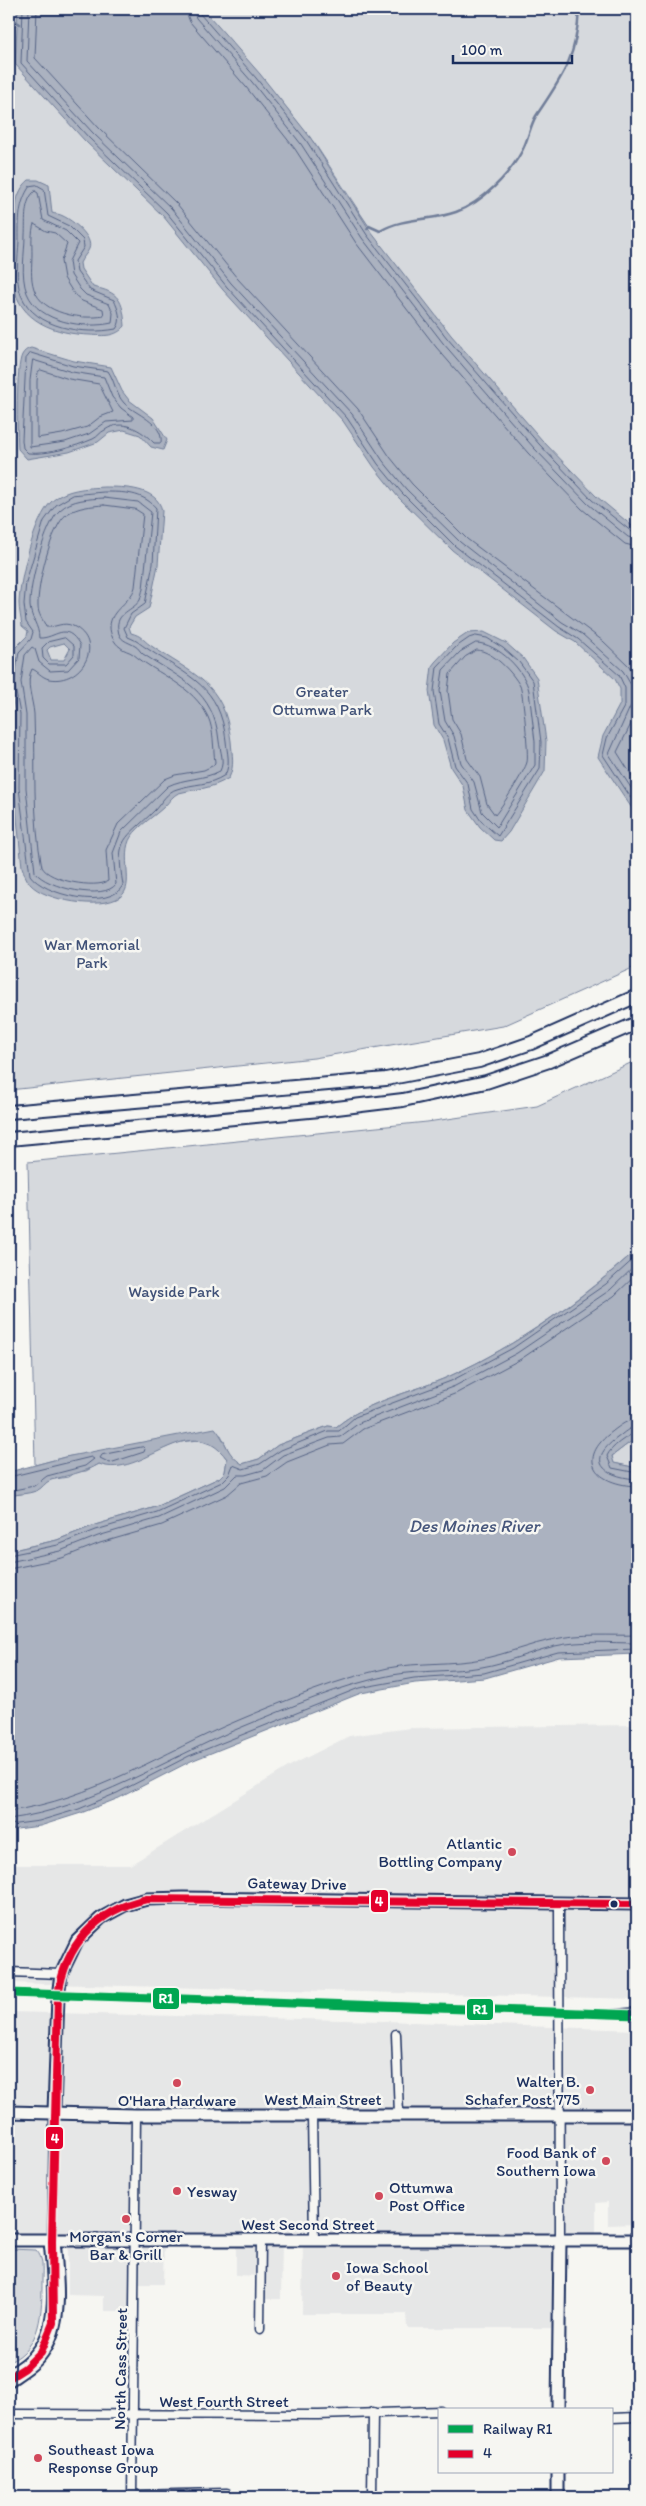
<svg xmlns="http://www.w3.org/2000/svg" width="646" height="2506" viewBox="0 0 646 2506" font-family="Itim,sans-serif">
<rect width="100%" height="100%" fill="#f6f6f2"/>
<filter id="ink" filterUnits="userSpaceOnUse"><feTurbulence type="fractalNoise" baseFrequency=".02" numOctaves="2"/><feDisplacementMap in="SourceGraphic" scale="10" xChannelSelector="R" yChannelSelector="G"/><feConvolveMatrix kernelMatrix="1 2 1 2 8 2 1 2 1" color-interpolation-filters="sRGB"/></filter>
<g filter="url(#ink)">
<g fill="#e6e7e7">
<path d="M637,1725V1999L9,1983V1865H130L288,1767L349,1736L411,1728Z"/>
<path d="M9,2012L385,2021L637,2030V2224L608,2225V2202L596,2203V2240H560L558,2328H407L406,2314H302L303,2241H282L281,2299H263V2276L236,2275V2241H164L163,2284H135V2311H104V2296L68,2295V2241L9,2240Z"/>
</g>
<g fill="#d6d9dd" stroke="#78849e" fill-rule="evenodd">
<path d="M9,9H637V966L503,1026L314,1058L9,1090ZM277,96L315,144L368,225Z"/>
<path d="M637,1060V1249C582,1299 518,1345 450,1376C412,1393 368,1400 336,1427L328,1426L278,1445L259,1459L242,1464L231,1456L221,1435L65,1457L35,1465L28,1162L427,1122L537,1106Z"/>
<path d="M637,1437V1468L613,1463L612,1456Z"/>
<path d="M199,1440L218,1447L227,1459L225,1472L219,1478L156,1507L95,1525L57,1540L9,1551V1496L36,1491L49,1480L68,1477L75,1472L86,1471L99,1464L160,1450L179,1442Z"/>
<path d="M9,2249L36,2250C44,2258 42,2269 42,2280C42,2310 42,2348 9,2362Z"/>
</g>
<g fill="#abb2c0" stroke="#717e99" fill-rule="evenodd">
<path d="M18,9H203L260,74L310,137L371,232L451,335L542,440L596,496L637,530V816L598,757L603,736L620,704V689L615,679L575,642L556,631L452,550L398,497L374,467L343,421L223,290L163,216L85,141L15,64Z"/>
<path d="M29,180H38L49,185L52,213C55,214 60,214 63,216C72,220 94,237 89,249C87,254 82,258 80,263L81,269L93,287C119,292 123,300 125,326C116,337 104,336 90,335C56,334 19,322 13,283C11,266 14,249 14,233C14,215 14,192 29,180Z"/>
<path d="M31,348L74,361L111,367L122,391L129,400L153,418L167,440L163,450L151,447L140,435L124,430L109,433L98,442L69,452L27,459L18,449C17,434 16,366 22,355C24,351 27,349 31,348Z"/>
<path d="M104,487C123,487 158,487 162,511L158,565L149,608L135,617L129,627L131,633C142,636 142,639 150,645C193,675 224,681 231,741C232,755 235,765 229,778C209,790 199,788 179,793C173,795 169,802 165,806C155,816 139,825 131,837C119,856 136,886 120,897C101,910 45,901 30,884C26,879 24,873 22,867L14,789L15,715L11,683L14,649L27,636L28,631L22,626C21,618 19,610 19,603C20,578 34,518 52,501C66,489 86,488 104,487ZM64,643L70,649L64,660H51L47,650L50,647Z"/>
<path d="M484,632L506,643L523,658L537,678L546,741L545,771L509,832L501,841L494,840L480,827L468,810L463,786L451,768L443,740L434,725L429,691L432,666L435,662L453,643L468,633Z"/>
<path d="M637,1249V1437L612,1456L614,1463L637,1468V1654L559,1657L485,1678L415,1683L361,1693L191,1761L119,1798L81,1813L40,1826L9,1830V1551L57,1540L95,1525L156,1507L219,1478L225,1472L227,1459C189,1407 142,1481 99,1464C83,1473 68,1475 51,1480C45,1482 42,1489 36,1491C28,1494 17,1494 9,1496V1472L65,1457L215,1428C227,1442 226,1454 242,1464L259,1459L278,1445L328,1426L336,1427C368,1400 412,1393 450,1376C518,1345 583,1299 637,1249Z"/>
</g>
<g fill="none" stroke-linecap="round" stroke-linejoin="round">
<g stroke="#556385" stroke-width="1">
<path d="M23,9L21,63L89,138L167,213L227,287L347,418L378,464L402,493L455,546L559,627L578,639L619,675L625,688V705L607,738L603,755L637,807"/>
<path d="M29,9L27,61L93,133L172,209L231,283L352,414L383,461L406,489L460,542L562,622L582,634L623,671L631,685V705L609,754L637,797"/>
<path d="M37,9L35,58L99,128L177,204L237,278L358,409L390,457L412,484L467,539L603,641L629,666L637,681"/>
<path d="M185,9L190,22L246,87L295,149L356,243L436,347L528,453L582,509L625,544L637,547"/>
<path d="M193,9L196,18L252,82L301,144L362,238L443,343L534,448L588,504L628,537L637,539"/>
<path d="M199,9L200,14L256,78L306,140L367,235L447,338L539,444L592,500L632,532L637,533"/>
<path d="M37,185L44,189L48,216L69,226L83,240L84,247L75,261L77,272L90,290L114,300C118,309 123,320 116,329C84,335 35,329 21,295C15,279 18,258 19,241C19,221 18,203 30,186Z"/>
<path d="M35,191L38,193L43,220L66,231L78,243L69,261L71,275L80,289L86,295L109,304L113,313L112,323C85,329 39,323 27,293C20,275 25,253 25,235C26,221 23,201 35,191Z"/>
<path d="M34,224L46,231L55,233L67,244L61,261L64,278L74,294L82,301L103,309L104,316C82,320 42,314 34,289C30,277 32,266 32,254C32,245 31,232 34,224Z"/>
<path d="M31,353L73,366L108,371C115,381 115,393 124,403C135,414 164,423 161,443H154C142,430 122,418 105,430C100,432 98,437 93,439C74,447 48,455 28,453L23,448L22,440L26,359Z"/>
<path d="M33,360L72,372L104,377L112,397L121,408L133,417V420L106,422L89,434L65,442L30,447V381Z"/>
<path d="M41,370L69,379L99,384L113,412L100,417L87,427L62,434L37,438V381L38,372Z"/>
<path d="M104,492C123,492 143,492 156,508L153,564L145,604L131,614L124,628L128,637C140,642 138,643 148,649C189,677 220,685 226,741C227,753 231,763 225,775C208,786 195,783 177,789C168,791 161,803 155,810C124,841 115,836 123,885C111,911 43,895 30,875L19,788L20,714L14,682L19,652L31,639L33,632L26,622L24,604L26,582L44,521L56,505L73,495Z"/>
<path d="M104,498L138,502L151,512L143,589C142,592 141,597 140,600C134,610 115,613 118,629C119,641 127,641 135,646C139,648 140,652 143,654C181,679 214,690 219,741C220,751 225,761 220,771C203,780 184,778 168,786L121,832L113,853L116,884C105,901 46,888 35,872L26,788V715L21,682L25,655L32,647L35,649L39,662L50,671L68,670L79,658L80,645C65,620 56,639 39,638C39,625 31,619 30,606C29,585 45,523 60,510C72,499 89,499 104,498Z"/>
<path d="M104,505L135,509L143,514L135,587C131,603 110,609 110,627C110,634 114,643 120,647C124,651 129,651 133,654C158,675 193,685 208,717C214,730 213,748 215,762L214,765L204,770L175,775L165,779L118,824L106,850L108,881C96,889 49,881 42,867C32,817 36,765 34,714C33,700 25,682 32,669C38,671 41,677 49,679C82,685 106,642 73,626C63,621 55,628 46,627C43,619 38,615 38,606C37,587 51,525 67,514C78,507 91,506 104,505Z"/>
<path d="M476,636L487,638L503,648L519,662L533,681L541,742L540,769L498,836L481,821L473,809L468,784L455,766L448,738L439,724L434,691L437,667L456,647L469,638Z"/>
<path d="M65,638L74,646V655L66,664H49L43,658L42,648L48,642Z"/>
<path d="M476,643C498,643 525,671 529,691L535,742V765L497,827L482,812L474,782L461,763L454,736L445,721L440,691L443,670L460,652Z"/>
<path d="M477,650C493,651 513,673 520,686C523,692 529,756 527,762C525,771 501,808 495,815L487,804L480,777L467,759L461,734L452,719L448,691L450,674L465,657Z"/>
<path d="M637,712L617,752L637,784"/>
<path d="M637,1419C627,1420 621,1425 613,1431C574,1460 597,1485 637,1486"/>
<path d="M637,1427C629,1427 624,1433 617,1438C584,1462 606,1477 637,1479"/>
<path d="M637,1433C628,1434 610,1448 607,1456L612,1468L637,1473"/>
<path d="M143,1447L145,1449L144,1452L110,1463L100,1458L102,1455Z"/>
<path d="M9,1477L91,1457L94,1459L85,1466L47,1476L34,1486L9,1491"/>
<path d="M9,1555L58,1545L96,1530L157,1512L222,1482L229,1475L233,1465L243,1469L260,1464L281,1450L328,1431H339L355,1417L451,1381L513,1348L606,1284L637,1256"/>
<path d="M9,1562L60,1551L98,1536L159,1518L225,1487L237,1475H245L263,1470L283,1455L329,1438L340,1437L359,1423L455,1386L517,1353L610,1290L637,1264"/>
<path d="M9,1569L62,1558L100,1543L162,1525L227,1495L241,1483L267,1476L287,1462L330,1445L343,1444L363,1429L457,1393L521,1359L614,1296L637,1274"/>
<path d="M9,1811C92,1800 163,1752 239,1720C287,1700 337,1679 388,1668C419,1662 451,1665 482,1659C506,1654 530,1644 555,1639C581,1633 610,1636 637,1635"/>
<path d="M9,1819C93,1808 165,1759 242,1727C291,1707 340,1685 392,1675C422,1670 452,1672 482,1667C506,1663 530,1652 555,1646C581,1640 610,1643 637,1643"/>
<path d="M9,1825L39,1821L79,1809L117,1793L189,1756L359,1688L414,1678L484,1673L558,1652L637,1649"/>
</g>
<g stroke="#717e99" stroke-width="2.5">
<path d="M9,17L20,24"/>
<path d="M367,229L369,226L380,231C403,217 432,221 456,212C483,202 509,175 522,151C528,140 530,126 536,116C562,77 577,58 579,9"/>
</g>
<defs>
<g id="street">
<path d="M559,1903L560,2240"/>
<path d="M9,1972L61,1974"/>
<path d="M396,2034L399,2115"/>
<path d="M312,2115L314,2240"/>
<path d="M52,2241L54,2112"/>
<path d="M260,2329L261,2241"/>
<path d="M9,2414L319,2415L440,2411"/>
<path d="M612,2418L637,2417"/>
<path d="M130,2497L132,2495L227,2493"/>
<path d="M132,2497L136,2115"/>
<path d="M372,2497L373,2412"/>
</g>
<g id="secondary">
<path d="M9,2112L136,2115H637"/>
<path d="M54,2112L58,1996L61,1974L77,1941L101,1918L125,1905L147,1899L183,1898L637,1904"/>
<path d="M9,2240H637"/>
<path d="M558,2410L560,2240"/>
<path d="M558,2497V2472"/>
</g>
<g id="primary">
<path d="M9,1112L386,1079L479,1061L531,1043L637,996"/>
<path d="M9,1139L320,1110L403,1100L486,1082L549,1061L637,1023"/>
</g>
<path id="highway" d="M9,2378C21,2370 33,2363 41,2351C62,2322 55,2275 52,2241"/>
</defs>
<use href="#street" stroke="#1b2f5e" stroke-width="11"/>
<use href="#secondary" stroke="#1b2f5e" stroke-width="15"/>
<use href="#primary" stroke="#1b2f5e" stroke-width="16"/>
<use href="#highway" stroke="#1b2f5e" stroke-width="19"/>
<use href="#street" stroke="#f6f6f2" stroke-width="8"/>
<use href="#secondary" stroke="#f6f6f2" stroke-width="11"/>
<use href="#primary" stroke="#f6f6f2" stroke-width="12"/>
<use href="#highway" stroke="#f6f6f2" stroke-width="15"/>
<path stroke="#1b2f5e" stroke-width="2.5" d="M575,2013L637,2008"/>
<defs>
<path id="bus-1" d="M9,2378L25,2368L41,2352L53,2323L52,2241L58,1996C65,1945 96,1910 147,1899L637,1904"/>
</defs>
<use href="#bus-1" stroke="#f6f6f2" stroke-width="11"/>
<use href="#bus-1" stroke="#e4002b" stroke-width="8"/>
<defs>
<path id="rail-1" d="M9,1993L637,2015"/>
</defs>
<use href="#rail-1" stroke="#f6f6f2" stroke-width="12"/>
<use href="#rail-1" stroke="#00a651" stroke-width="9"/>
</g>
</g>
<g fill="#d1495b" stroke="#f6f6f2" stroke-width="2">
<circle cx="512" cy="1852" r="5"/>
<circle cx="177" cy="2083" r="5"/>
<circle cx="590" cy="2090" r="5"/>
<circle cx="606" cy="2161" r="5"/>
<circle cx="177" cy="2191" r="5"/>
<circle cx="379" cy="2196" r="5"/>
<circle cx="126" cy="2219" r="5"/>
<circle cx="336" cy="2276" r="5"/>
<circle cx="38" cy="2458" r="5"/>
</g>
<circle fill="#1b2f5e" stroke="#f6f6f2" stroke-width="2" cx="614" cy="1904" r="4.5"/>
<g text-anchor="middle" stroke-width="5" stroke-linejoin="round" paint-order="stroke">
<g font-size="16" fill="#405177" stroke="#f6f6f2">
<text x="322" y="697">Greater<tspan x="322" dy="18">Ottumwa Park</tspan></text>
<text x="92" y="950">War Memorial<tspan x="92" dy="18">Park</tspan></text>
<text x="174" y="1297">Wayside Park</text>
</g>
<g font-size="16" fill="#1b2f5e" stroke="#f6f6f2" text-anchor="start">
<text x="502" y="1849" text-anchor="end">Atlantic<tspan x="502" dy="18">Bottling Company</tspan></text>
<text x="580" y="2087" text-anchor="end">Walter B.<tspan x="580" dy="18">Schafer Post 775</tspan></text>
<text x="177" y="2106" text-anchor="middle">O'Hara Hardware</text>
<text x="596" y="2158" text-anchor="end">Food Bank of<tspan x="596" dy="18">Southern Iowa</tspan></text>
<text x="389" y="2193">Ottumwa<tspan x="389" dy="18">Post Office</tspan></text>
<text x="187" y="2197">Yesway</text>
<text x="126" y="2242" text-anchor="middle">Morgan's Corner<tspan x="126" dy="18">Bar &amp; Grill</tspan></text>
<text x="346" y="2273">Iowa School<tspan x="346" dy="18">of Beauty</tspan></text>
<text x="48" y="2455">Southeast Iowa<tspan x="48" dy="18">Response Group</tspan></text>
</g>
<g font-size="16" fill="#1b2f5e" stroke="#f6f6f2">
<text transform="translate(297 1883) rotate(1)" y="6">Gateway Drive</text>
<text x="323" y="2105">West Main Street</text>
<text x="308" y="2230">West Second Street</text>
<text transform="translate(120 2369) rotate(-89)" y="6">North Cass Street</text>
<text x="224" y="2407">West Fourth Street</text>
</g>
<g font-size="18" font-style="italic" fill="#46567b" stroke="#f6f6f2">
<text x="474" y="1532">Des Moines River</text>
</g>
</g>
<g stroke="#f6f6f2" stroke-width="2">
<rect x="370" y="1889" width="19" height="24" rx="5" fill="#e4002b"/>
<rect x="152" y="1987" width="28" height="23" rx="5" fill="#00a651"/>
<rect x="466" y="1998" width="28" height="23" rx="5" fill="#00a651"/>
<rect x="45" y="2126" width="19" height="24" rx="5" fill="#e4002b"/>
</g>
<g font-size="14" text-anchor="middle" font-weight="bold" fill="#fff">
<text x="379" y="1906">4</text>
<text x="166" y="2003">R1</text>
<text x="480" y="2014">R1</text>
<text x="55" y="2143">4</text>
</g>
<rect width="646" height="2506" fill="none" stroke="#f6f6f2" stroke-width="30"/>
<rect x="15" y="15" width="616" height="2476" fill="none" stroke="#1b2f5e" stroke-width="2" filter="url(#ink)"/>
<rect x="438" y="2408" width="175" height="65" fill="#f6f6f2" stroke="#9ea6b7"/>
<rect x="448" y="2425" width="25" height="8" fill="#00a651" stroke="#9ea6b7"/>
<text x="483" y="2434" font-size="15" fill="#1b2f5e">Railway R1</text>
<rect x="448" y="2450" width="25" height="8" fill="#e4002b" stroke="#9ea6b7"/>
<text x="483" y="2458" font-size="15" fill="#1b2f5e">4</text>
<path d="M453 55v8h119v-8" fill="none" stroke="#1b2f5e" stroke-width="2.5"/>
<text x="461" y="55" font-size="15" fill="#1b2f5e" stroke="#f6f6f2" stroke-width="4" paint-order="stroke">100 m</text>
</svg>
